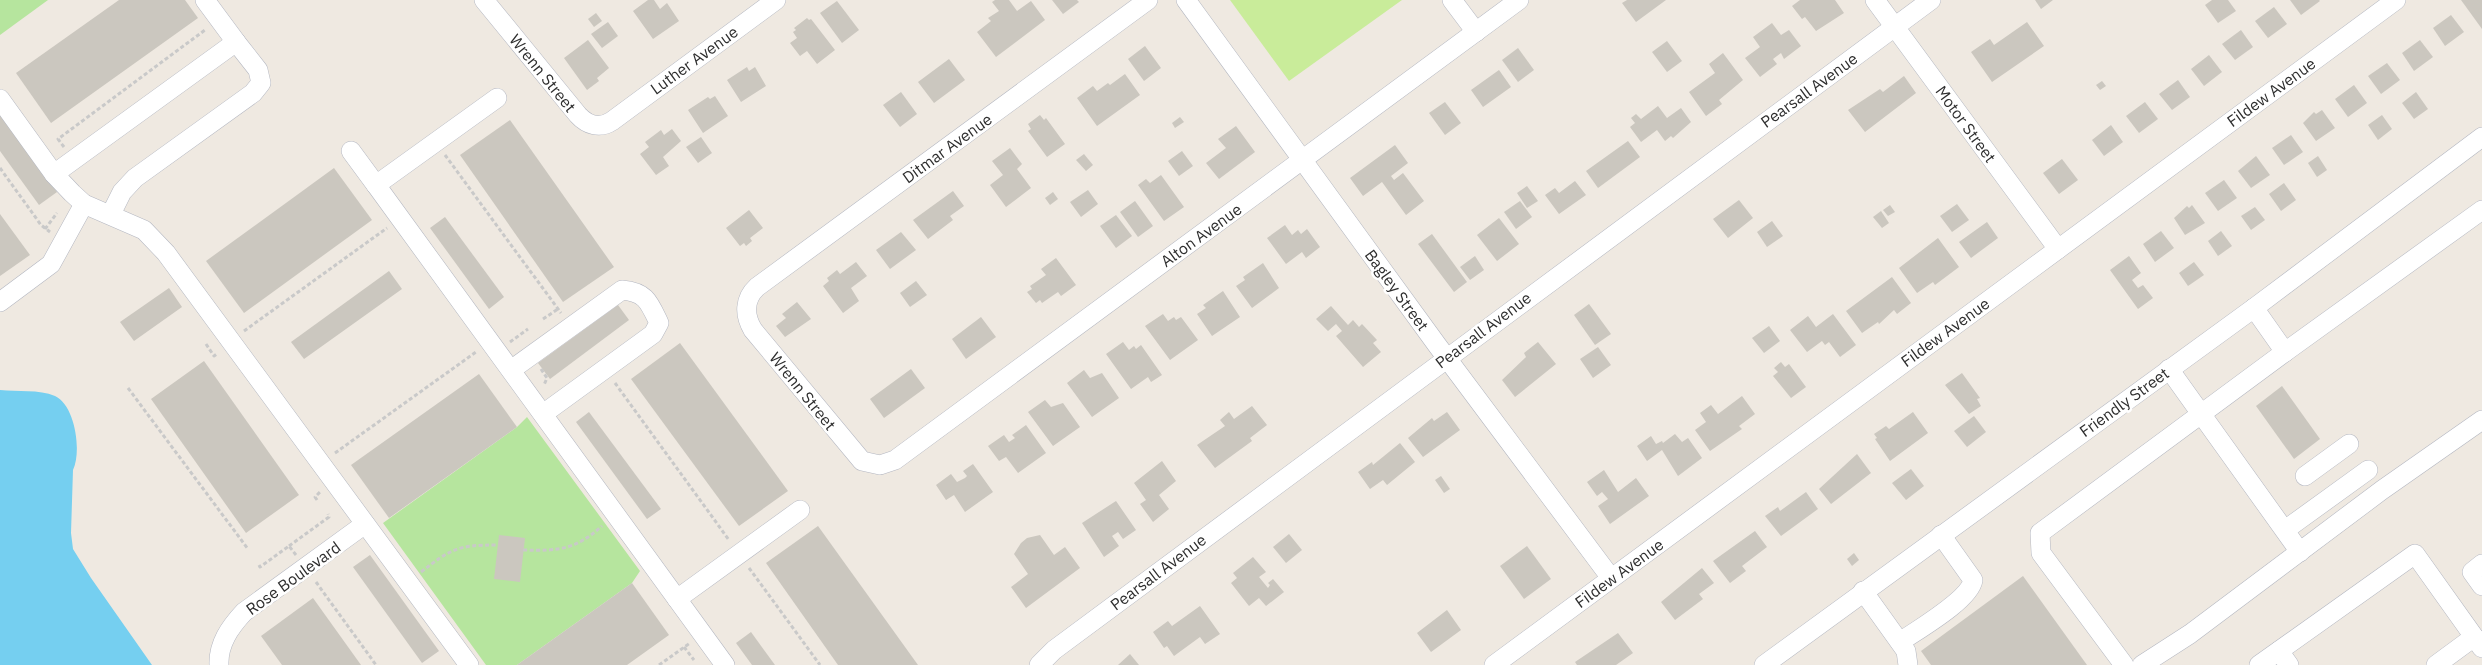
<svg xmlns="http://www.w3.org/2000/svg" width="2482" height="665" viewBox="0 0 2482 665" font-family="'IBM Plex Sans',sans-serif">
<rect width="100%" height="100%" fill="#efe9e1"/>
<g fill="#b6e59e">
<path d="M0,0H48L0,35Z"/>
<path d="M527,417L640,571L632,583L517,665H486L383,523L517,427Z"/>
</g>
<path fill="#c9ec9a" d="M1230,0H1402L1289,81Z"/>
<path fill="#75cff0" d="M0,390C17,392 39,389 55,396C75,405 82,451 73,470L71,533L73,549L91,578L152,665H0Z"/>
<g fill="#cbc7bf">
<path d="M119,0H185L198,18L51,123L16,73Z"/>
<path d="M648,0H654L660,9L667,3L679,21L653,39L633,11Z"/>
<path d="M995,0H1009L1017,11L1031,1L1045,20L996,57L977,32L991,21L988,18L999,11L992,2Z"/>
<path d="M1052,0H1077L1079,2L1063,14Z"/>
<path d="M1627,0H1666L1636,22L1622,3Z"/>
<path d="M1800,0H1835L1844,13L1816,31L1805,17L1802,19L1792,6Z"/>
<path d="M2035,0H2053L2041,9Z"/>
<path d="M2212,0H2228L2236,11L2218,23L2205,5Z"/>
<path d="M2290,0H2319L2320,1L2301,15Z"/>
<path d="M2461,0H2482V29Z"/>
<path d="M837,1L859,30L842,43L820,13Z"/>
<path d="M2274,7L2287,24L2268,38L2255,21Z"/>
<path d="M596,13L602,21L594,27L588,19Z"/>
<path d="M2451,15L2464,32L2445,46L2433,28Z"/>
<path d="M807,18L809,20L811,19L835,50L817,64L807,51L800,56L790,43L797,38L793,32L796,30L794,28Z"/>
<path d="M608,22L618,36L602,48L591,34Z"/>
<path d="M2027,22L2044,46L1992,82L1971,52L1990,39L1994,45Z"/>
<path d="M1772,23L1781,35L1789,30L1801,46L1784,59L1781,53L1773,59L1777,64L1760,77L1745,58L1760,47L1753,37Z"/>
<path d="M2241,30L2253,47L2235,60L2222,44Z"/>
<path d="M588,40L609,68L597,78L599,81L587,90L564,58Z"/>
<path d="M2420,40L2433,57L2414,71L2402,53Z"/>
<path d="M1667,41L1682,61L1667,72L1652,52Z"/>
<path d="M1145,46L1161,68L1144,81L1128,59Z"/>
<path d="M1518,48L1534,70L1518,82L1502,60Z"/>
<path d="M1723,53L1743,80L1719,100L1722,104L1706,116L1689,92L1715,73L1709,64Z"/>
<path d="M2209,55L2222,72L2204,86L2191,69Z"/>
<path d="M949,59L965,80L934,103L918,82Z"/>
<path d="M2387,63L2400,80L2381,94L2368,76Z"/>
<path d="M747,67L749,71L755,67L766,86L741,102L727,80Z"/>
<path d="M1499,70L1511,87L1483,107L1471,90Z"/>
<path d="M1125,74L1140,95L1097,126L1077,98L1093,86L1097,91L1108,83L1110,85Z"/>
<path d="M1904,76L1916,93L1865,132L1848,110L1880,89L1883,92Z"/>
<path d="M2178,80L2190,97L2172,110L2159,94Z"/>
<path d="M2102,81L2106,86L2100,90L2096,85Z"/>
<path d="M2354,85L2367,103L2348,117L2335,99Z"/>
<path d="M901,92L917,114L900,127L883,105Z"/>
<path d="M2416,92L2428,109L2414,119L2402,103Z"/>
<path d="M715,96L728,116L703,133L688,110L708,97L710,99Z"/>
<path d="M1445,102L1461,123L1445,135L1429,113Z"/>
<path d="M2145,102L2158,119L2139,133L2126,116Z"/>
<path d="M1658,106L1667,118L1681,108L1691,122L1673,138L1671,136L1665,141L1657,130L1641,142L1630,127L1635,123L1631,118L1636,114L1641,119Z"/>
<path d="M2322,110L2335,128L2316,141L2303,123L2314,112L2316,114Z"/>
<path d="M0,112L57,192L39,205L0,151Z"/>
<path d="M1040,115L1044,120L1046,118L1065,144L1047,157L1028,131L1031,129L1028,124Z"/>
<path d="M2382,115L2392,129L2378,140L2368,125Z"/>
<path d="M1180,117L1184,122L1175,128L1172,123Z"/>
<path d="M510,120L614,267L563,302L460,155Z"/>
<path d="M2111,125L2123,142L2104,156L2092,140Z"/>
<path d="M1236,126L1255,152L1219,179L1206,163L1226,148L1218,139Z"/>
<path d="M672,129L681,141L663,157L669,166L656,175L640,154L649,147L645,142L661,130L664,135Z"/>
<path d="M2291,135L2303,152L2284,165L2272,148Z"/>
<path d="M701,137L712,153L698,163L686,147Z"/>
<path d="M1628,141L1640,157L1598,188L1586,171Z"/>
<path d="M1395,145L1408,163L1391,176L1394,180L1403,173L1424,201L1406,215L1382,182L1363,196L1350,178Z"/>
<path d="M1010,148L1022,164L1017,169L1031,188L1006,207L990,185L1003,175L992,161Z"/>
<path d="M1182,151L1193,166L1179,176L1168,161Z"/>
<path d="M1084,154L1093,165L1086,171L1076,160Z"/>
<path d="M2256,156L2270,175L2251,188L2238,171Z"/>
<path d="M2318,156L2327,170L2317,177L2308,163Z"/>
<path d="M2062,159L2078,180L2059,194L2043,173Z"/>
<path d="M334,168L372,220L244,313L206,261Z"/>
<path d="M1161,175L1184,207L1164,221L1138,185L1146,179L1150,183Z"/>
<path d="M2224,180L2237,198L2218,211L2205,193Z"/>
<path d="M1575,181L1586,195L1559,214L1545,195L1555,188L1559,193Z"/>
<path d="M2284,183L2296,200L2281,211L2269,194Z"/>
<path d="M1527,186L1538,201L1527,208L1517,193Z"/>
<path d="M1088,190L1098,204L1081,217L1070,202Z"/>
<path d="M953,191L964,206L950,216L953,220L928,239L913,220Z"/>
<path d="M1053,192L1058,199L1050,205L1045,198Z"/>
<path d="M1739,200L1753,218L1728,238L1713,219Z"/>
<path d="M1135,201L1153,226L1138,237L1120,212Z"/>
<path d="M1520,201L1532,217L1516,229L1504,212Z"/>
<path d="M1957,204L1969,220L1952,232L1940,216Z"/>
<path d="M1890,205L1895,212L1888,216L1883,210Z"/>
<path d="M2192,205L2205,223L2185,235L2174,218L2187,206L2189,208Z"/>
<path d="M2255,207L2265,220L2251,230L2241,216Z"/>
<path d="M749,210L763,228L750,238L752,241L746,246L744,243L740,246L726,228Z"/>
<path d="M1881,211L1889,223L1882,228L1873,217Z"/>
<path d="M0,214L30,255L0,276Z"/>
<path d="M1116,215L1132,236L1116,248L1100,226Z"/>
<path d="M445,217L504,297L489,309L430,228Z"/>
<path d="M1499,218L1519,244L1497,261L1477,235Z"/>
<path d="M1772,221L1783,236L1767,247L1757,232Z"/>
<path d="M1987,222L1998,238L1971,258L1959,242Z"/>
<path d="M1285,225L1292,235L1298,230L1301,234L1307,229L1320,247L1306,258L1302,252L1286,264L1267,238Z"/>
<path d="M2161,231L2174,248L2155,262L2143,244Z"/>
<path d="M2221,231L2232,246L2218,256L2208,241Z"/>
<path d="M901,232L916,250L890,269L876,250Z"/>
<path d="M1432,234L1467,282L1454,292L1418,244Z"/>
<path d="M1938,238L1959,267L1935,285L1933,282L1917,293L1899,268Z"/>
<path d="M1475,256L1484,270L1470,280L1460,267Z"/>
<path d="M2129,256L2141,273L2132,280L2138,288L2143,285L2153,298L2138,309L2110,270Z"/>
<path d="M1056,258L1076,285L1061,296L1058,292L1042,303L1040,300L1036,303L1027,292L1032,289L1030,286L1046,275L1041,269Z"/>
<path d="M856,262L867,276L851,288L859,301L843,313L823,286L829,281L827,278L837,270L840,274Z"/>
<path d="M2194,262L2204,275L2188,286L2179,273Z"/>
<path d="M1263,263L1279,288L1252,308L1236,286L1245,280L1243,277Z"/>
<path d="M389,271L402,289L304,359L291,342Z"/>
<path d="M1892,277L1911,303L1897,314L1894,310L1879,324L1878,322L1862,333L1846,311Z"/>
<path d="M916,281L927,295L910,307L900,293Z"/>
<path d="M169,288L182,307L134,341L120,322Z"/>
<path d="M1223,291L1240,317L1212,336L1197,314L1206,308L1203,305Z"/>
<path d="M797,302L811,319L785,337L776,326L786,318L782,314Z"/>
<path d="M1589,304L1611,334L1595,345L1574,315Z"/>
<path d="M618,305L629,320L550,379L538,363Z"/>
<path d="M1331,306L1348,325L1353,320L1359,327L1362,324L1377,340L1373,343L1381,352L1363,367L1336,336L1342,331L1336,324L1328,331L1316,319Z"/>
<path d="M1163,314L1168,321L1174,317L1176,320L1181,317L1198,340L1170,360L1145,326Z"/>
<path d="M1833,314L1856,345L1840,357L1829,342L1825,345L1822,341L1807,352L1790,330L1808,316L1816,327Z"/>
<path d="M981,317L996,337L966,359L952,339Z"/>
<path d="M1769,326L1780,341L1764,353L1752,338Z"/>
<path d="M1123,342L1129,350L1134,346L1136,349L1141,345L1162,375L1151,382L1148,377L1131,389L1106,354Z"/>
<path d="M1538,342L1556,364L1515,397L1502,380L1526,357L1524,353Z"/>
<path d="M680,343L788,491L739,526L631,379Z"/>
<path d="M1598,347L1611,365L1593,378L1580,359Z"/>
<path d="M204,361L299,495L246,533L151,399Z"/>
<path d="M1781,362L1785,367L1789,364L1806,387L1791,398L1773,376L1778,372L1774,368Z"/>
<path d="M911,369L925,388L884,418L870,399Z"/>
<path d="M1084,370L1090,378L1102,373L1119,398L1092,417L1067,383Z"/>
<path d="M1962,373L1980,398L1977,399L1981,406L1969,414L1945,385Z"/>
<path d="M479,374L517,427L389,518L351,465Z"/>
<path d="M2282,386L2320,439L2294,459L2256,406Z"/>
<path d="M1742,396L1755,414L1739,426L1742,429L1710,451L1695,430L1706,422L1700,413L1711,405L1718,414Z"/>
<path d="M1045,400L1051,407L1063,403L1080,427L1053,446L1028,412Z"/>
<path d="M1252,406L1267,425L1250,438L1252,441L1215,468L1197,445L1225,426L1220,420L1229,412L1234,419Z"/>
<path d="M589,412L661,509L647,519L576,422Z"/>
<path d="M1447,412L1460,430L1423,457L1408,438L1432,418L1434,421Z"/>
<path d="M1913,412L1928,433L1890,461L1875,439L1877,438L1874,434L1886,426L1889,429Z"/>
<path d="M1974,416L1986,432L1967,447L1954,431Z"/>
<path d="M1026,425L1046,453L1018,473L1006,457L999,461L988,446L1004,435L1009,442L1015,438L1012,435Z"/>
<path d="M1675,434L1682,442L1688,438L1702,458L1678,476L1662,450L1647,461L1637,446L1651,436L1656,444L1662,441L1663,443Z"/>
<path d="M1400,443L1415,462L1387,485L1383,480L1370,489L1358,472L1372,462L1373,465Z"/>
<path d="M1857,454L1871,473L1831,504L1819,489Z"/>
<path d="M1162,461L1176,481L1159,495L1169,509L1153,522L1140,504L1146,500L1134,483Z"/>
<path d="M973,464L993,492L965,512L954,495L946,500L936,485L951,474L957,482L965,478L967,476L963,471Z"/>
<path d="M1911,469L1924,486L1906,500L1892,483Z"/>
<path d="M1604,470L1618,492L1636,478L1649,496L1610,524L1598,506L1608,499L1602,492L1597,496L1587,482Z"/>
<path d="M1441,476L1450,489L1444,493L1435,480Z"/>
<path d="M1806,492L1818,509L1781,536L1765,516L1778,507L1780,511Z"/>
<path d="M1116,501L1136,530L1123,539L1118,532L1112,536L1119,546L1104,557L1082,523Z"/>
<path d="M818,526L918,665H838L766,563Z"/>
<path d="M1755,531L1767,547L1742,566L1746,571L1730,583L1713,561Z"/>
<path d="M1289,534L1302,550L1286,563L1273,547Z"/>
<path d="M499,535L525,538L520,582L494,579Z"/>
<path d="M1040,535L1054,555L1065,547L1080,568L1026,608L1011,587L1028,574L1014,554L1021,543L1027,538Z"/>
<path d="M1527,546L1551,579L1524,599L1500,566Z"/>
<path d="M1854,553L1859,560L1852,566L1847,559Z"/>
<path d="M370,555L439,651L422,663L353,567Z"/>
<path d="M1253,557L1266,572L1259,577L1268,588L1270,585L1268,583L1273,579L1284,592L1266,606L1259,598L1249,606L1231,583L1237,578L1233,573Z"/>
<path d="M1702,568L1714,583L1699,594L1703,599L1675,620L1661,602Z"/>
<path d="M2023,576L2087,665H1931L1921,651Z"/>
<path d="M632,583L669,635L627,665H517Z"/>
<path d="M313,598L361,665H282L261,636Z"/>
<path d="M1200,606L1220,634L1205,644L1200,637L1174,656L1167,646L1164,648L1153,632L1168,621L1172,626Z"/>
<path d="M1447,610L1461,630L1431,652L1417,633Z"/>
<path d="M751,632L775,665H752L736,643Z"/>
<path d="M1618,633L1633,653L1616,665H1577L1575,662Z"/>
<path d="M1130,654L1139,665H1118Z"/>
</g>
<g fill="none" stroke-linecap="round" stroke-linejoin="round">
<defs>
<g id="minor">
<path d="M205,0L236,42"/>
<path d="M484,0L578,115C587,125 600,129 612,121L776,0"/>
<path d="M1148,0L757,287C744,299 744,315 753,330L862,461L880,465L895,460L1519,0"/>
<path d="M1186,0L1437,345L1611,578"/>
<path d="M1452,0L1476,32"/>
<path d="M1875,0L2058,249"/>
<path d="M497,98L376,185L725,665"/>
<path d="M0,99L54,174L72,193L84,204L144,230L166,253L469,665"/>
<path d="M351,151L376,185"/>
<path d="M54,174L236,42L258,70L261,83L253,93L135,178L122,192L111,214"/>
<path d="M0,302L51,264L84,204"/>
<path d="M2254,308L2285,352"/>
<path d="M2169,369L2300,552"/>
<path d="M511,370L622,290C646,292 649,302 659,323L653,334L543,414"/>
<path d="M2305,476L2349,444"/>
<path d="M2285,530L2368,470"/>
<path d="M2482,564L2472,572L2482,586"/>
<path d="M1863,591L1906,651L1908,665"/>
<path d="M677,599L800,510"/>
<path d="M1900,642C1917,630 1970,600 1973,580L1941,535"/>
<path d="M2279,651L2289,665"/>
<path d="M219,665C218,644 230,627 244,612L365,524"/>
<path d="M1039,665L1054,650L1931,0"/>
<path d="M1494,665L2396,0"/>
<path d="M1764,665L2254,308L2482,137"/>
<path d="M2124,665L2041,553L2040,533L2285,352L2482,210"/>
<path d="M2142,665L2190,634L2382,490L2482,420"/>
<path d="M2259,665L2415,554L2482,648"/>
<path d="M2436,665L2474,637"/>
</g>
</defs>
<use href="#minor" stroke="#b4b7c1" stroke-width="20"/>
<g stroke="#c9c9c9" stroke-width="3" stroke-dasharray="4 2.5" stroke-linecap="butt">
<path d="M64,147L58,139L205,30"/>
<path d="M445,155L561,313"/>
<path d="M0,168L41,225L50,232"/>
<path d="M45,229L57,213"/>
<path d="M543,319L558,309"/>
<path d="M244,331L387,228"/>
<path d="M510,342L528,329"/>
<path d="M206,344L214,356L218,353"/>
<path d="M541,369L547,378L544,385"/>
<path d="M615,383L729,540"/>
<path d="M128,388L248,549"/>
<path d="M335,453L476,352"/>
<path d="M317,500L315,497L321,491"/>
<path d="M289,546L329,517L328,514"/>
<path d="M523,550C559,551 575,550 602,526"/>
<path d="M259,565L260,567L289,546L296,555"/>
<path d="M749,568L820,665"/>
<path d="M421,572C452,548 458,545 498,545"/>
<path d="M316,582L376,665"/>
<path d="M684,647L694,660"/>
<path d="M659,665L690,643"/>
</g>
<use href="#minor" stroke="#fff" stroke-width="19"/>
</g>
<g text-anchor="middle" stroke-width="5" stroke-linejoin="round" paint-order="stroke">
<g font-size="16" fill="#2e2e2e" stroke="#fff">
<text transform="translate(694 60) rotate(-36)" y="6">Luther Avenue</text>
<text transform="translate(543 73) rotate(51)" y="6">Wrenn Street</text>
<text transform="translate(1809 90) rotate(-36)" y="6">Pearsall Avenue</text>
<text transform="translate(2271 92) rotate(-36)" y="6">Fildew Avenue</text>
<text transform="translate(1966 124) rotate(54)" y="6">Motor Street</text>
<text transform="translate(947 148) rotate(-36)" y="6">Ditmar Avenue</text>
<text transform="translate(1201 235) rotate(-36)" y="6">Alton Avenue</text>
<text transform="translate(1397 290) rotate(54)" y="6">Bagley Street</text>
<text transform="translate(1483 330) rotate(-37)" y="6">Pearsall Avenue</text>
<text transform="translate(1945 332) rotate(-36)" y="6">Fildew Avenue</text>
<text transform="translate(803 391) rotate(51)" y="6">Wrenn Street</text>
<text transform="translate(2124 402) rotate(-36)" y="6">Friendly Street</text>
<text transform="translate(1158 572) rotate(-37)" y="6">Pearsall Avenue</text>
<text transform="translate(1619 573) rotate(-36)" y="6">Fildew Avenue</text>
<text transform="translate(293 578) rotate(-36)" y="6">Rose Boulevard</text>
</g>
</g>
</svg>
